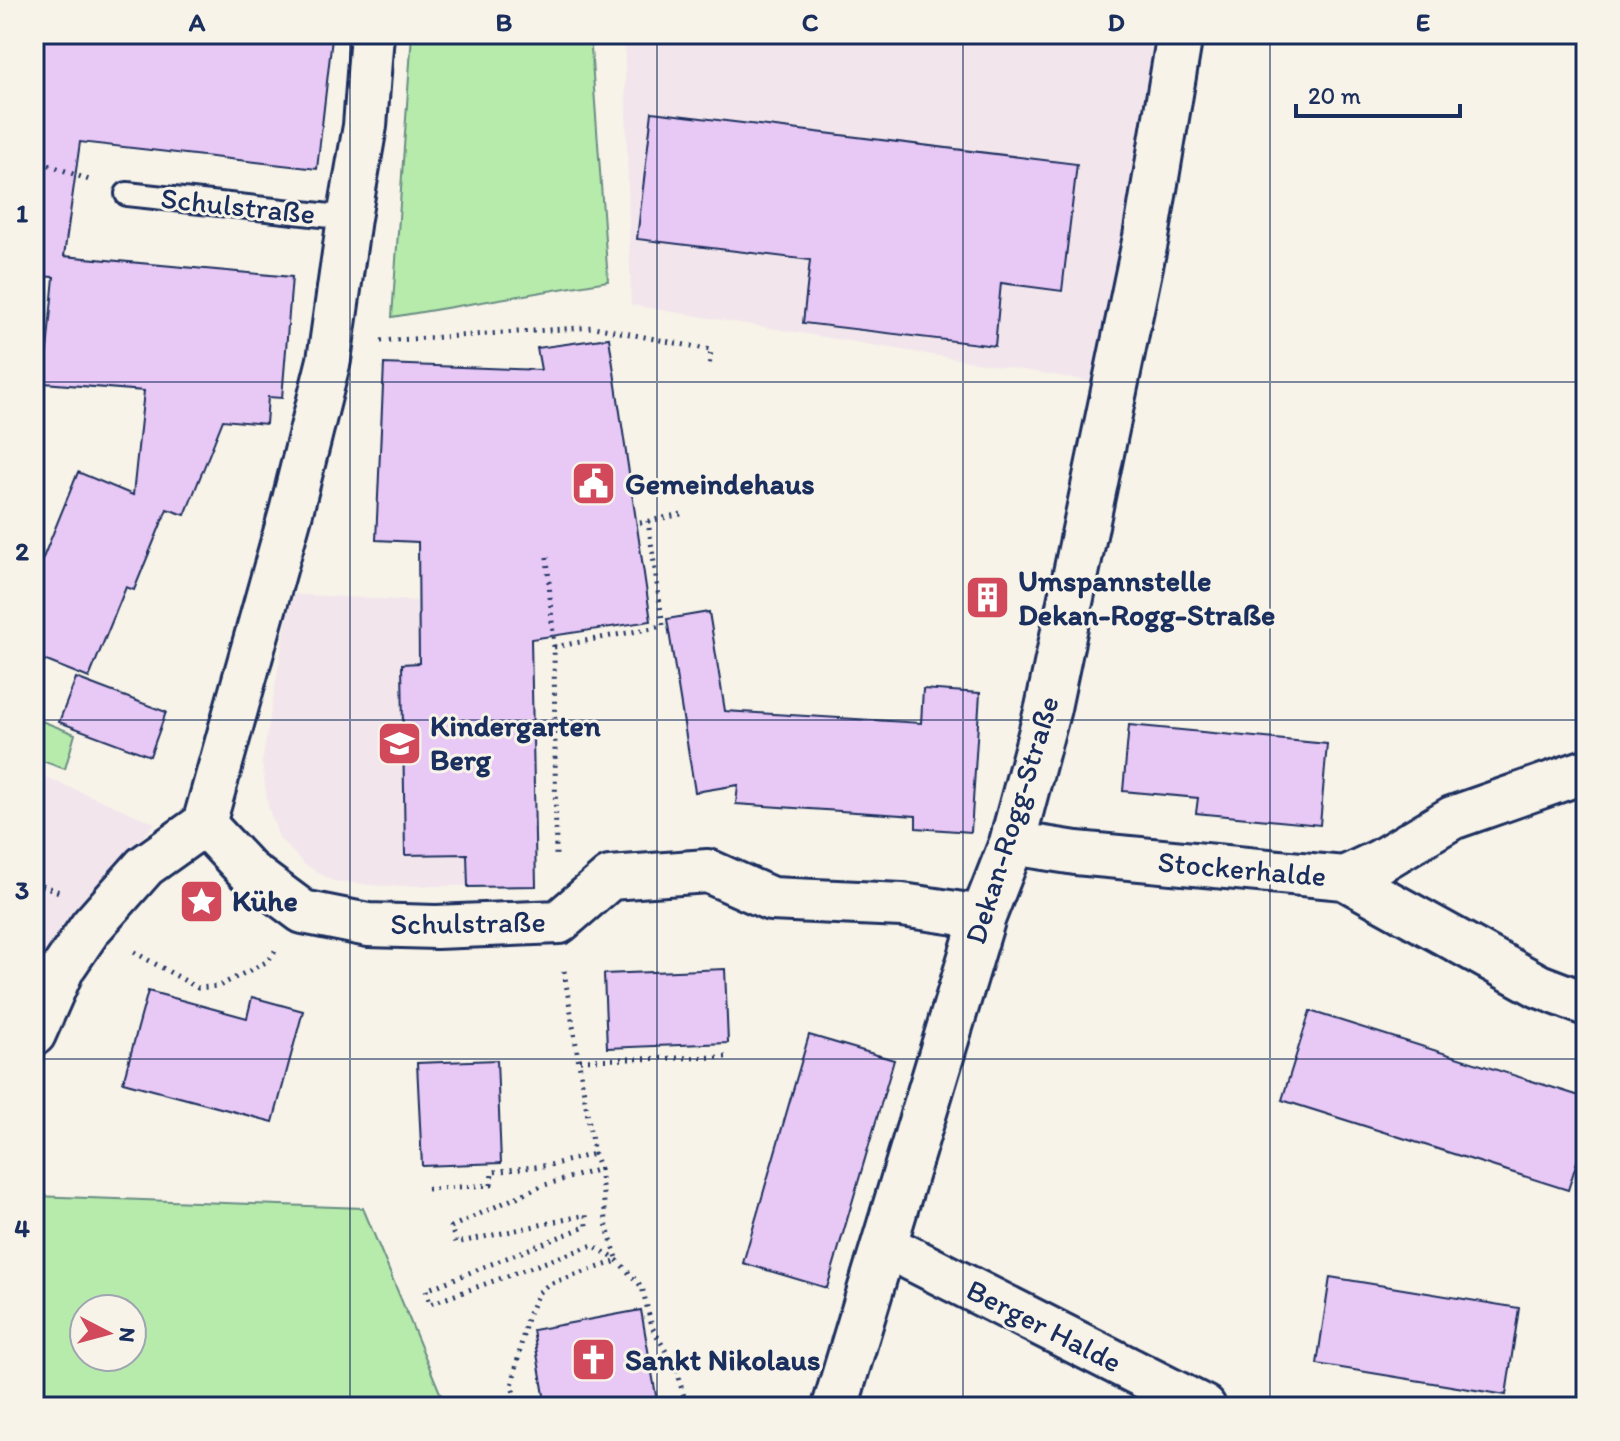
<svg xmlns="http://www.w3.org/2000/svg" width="1620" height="1441" viewBox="0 0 1620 1441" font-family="Itim,sans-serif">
<rect width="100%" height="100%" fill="#f7f3e8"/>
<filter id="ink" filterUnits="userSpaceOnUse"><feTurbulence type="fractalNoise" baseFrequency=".0125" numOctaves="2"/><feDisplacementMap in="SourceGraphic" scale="16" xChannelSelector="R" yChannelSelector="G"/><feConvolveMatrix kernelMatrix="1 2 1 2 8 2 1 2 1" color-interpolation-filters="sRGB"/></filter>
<g filter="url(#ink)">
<g fill="#f2e6ec">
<path d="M624,34H1162L1100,383L631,305Z"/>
<path d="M291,594L418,601L530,599L536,886H380L333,881L305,865L279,838L268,806L262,763Z"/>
<path d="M34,772L155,823L52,944L34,984Z"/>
</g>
<g fill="#b7ebab" stroke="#698d84" stroke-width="2" fill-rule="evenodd">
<path d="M412,34H590L608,281L392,317Z"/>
<path d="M34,718L75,734L65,769L34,758Z"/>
<path d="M34,1196L363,1208L446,1407H34ZM84,1309H132V1357H84Z"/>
</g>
<g fill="#e8c8f5" stroke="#1b2f5e" stroke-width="2">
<path d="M34,34H306L332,38L317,169L80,142L64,256L292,277L282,398L268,397L266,424L223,420L185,515L167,509L134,590L126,587L89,678L34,656V580L78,472L133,495L144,391L44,383L54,277L34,276Z"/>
<path d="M652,112L1077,164L1062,291L1001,283L995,346L803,323L810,260L637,239Z"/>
<path d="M609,338L651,621L531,639L536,886L468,887L467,854L405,855L402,664L419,663L418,542L376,540L384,364L541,370L537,348Z"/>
<path d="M709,612L725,711L921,723L923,689L980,693L971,832L916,828V816L736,804L738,785L695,792L667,619Z"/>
<path d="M76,678L166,712L150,756L59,722Z"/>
<path d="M1129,725L1327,744L1320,825L1196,813L1198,798L1123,791Z"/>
<path d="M725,969L728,1043L607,1048L604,974Z"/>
<path d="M148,991L247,1018L252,997L303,1011L273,1122L123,1082Z"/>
<path d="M1310,1011L1586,1098V1133L1568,1190L1282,1100Z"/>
<path d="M809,1035L894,1060L827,1288L743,1263Z"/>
<path d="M497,1060L501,1163L422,1166L417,1063Z"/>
<path d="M1330,1277L1519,1308L1506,1395L1317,1364Z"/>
<path d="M641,1310L658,1407H546L533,1330Z"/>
</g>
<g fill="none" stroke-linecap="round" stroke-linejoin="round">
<defs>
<path id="lane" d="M127,194L349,218"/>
<g id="street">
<path d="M204,824L248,871L303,912L368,925L436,927L559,922L610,878L708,871L771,899L902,905L983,917"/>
<path d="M1012,843L1076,853L1344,878L1539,986L1586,1004"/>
<path d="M1344,878L1380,861L1452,818L1586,771"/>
<path d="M34,1034L63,968L91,927L145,866L204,824L291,512L329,360L349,218L365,126L372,34"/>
<path d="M884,1245L1204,1407"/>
</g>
<path id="secondary" d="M835,1407L983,917L1012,843L1048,708L1146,237L1180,34"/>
</defs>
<use href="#lane" stroke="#1b2f5e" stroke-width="28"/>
<use href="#street" stroke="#1b2f5e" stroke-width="48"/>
<use href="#secondary" stroke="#1b2f5e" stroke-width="50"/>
<g stroke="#1b2f5e" stroke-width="5" stroke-dasharray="2 6" stroke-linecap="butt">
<path d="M34,159L89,180"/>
<path d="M381,341L594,327L711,350L709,368"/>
<path d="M640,523L686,513"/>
<path d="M547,557L554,647L556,857"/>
<path d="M554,647L663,626L648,521"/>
<path d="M34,882L59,892"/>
<path d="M134,952L198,988L219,986L268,961L275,951"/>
<path d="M564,971L594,1154L600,1169L541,1186L451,1227L456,1243L586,1215L587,1226L426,1290L430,1304L593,1245L618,1261L642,1287L652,1327L676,1369L687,1407"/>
<path d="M580,1060L726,1057"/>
<path d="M600,1169L607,1228L618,1261"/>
<path d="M427,1189L491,1185L492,1172L550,1165L594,1154"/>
<path d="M518,1407L512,1386L527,1318L538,1293L549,1284L617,1261"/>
</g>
<use href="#lane" stroke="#f7f3e8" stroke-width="22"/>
<use href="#street" stroke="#f7f3e8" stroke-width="42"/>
<use href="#secondary" stroke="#f7f3e8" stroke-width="44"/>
</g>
</g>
<path fill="none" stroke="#1b2f5e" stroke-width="2" stroke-opacity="0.55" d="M350,34V1407M657,34V1407M963,34V1407M1270,34V1407M34,382H1586M34,720H1586M34,1059H1586"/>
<defs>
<symbol id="civic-square" viewBox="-11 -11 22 22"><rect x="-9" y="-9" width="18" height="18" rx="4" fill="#d1495b" stroke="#f7f3e8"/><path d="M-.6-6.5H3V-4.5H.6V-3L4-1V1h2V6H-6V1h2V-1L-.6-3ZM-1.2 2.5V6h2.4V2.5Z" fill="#fff"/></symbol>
<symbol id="building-square" viewBox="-11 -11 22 22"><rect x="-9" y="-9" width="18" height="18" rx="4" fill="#d1495b" stroke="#f7f3e8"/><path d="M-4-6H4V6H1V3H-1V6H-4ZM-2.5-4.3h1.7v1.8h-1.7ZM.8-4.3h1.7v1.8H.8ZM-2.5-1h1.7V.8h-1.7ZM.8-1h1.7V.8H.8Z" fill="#fff"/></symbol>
<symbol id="school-square" viewBox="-11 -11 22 22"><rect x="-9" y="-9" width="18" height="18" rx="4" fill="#d1495b" stroke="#f7f3e8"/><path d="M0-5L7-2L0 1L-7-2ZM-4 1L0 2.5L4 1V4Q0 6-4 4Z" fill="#fff"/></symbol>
<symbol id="sight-square" viewBox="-11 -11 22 22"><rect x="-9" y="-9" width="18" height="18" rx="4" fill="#d1495b" stroke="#f7f3e8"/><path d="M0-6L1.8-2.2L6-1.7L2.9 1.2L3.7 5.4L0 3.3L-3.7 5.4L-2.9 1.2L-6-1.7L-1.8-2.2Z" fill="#fff"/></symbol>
<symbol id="church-square" viewBox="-11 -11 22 22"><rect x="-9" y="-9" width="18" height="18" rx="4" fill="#d1495b" stroke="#f7f3e8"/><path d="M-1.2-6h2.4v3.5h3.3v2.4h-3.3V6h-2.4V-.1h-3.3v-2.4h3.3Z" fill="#fff"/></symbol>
</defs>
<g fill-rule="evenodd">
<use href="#civic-square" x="568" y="458" width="51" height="51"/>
<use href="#building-square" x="962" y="572" width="51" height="51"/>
<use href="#school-square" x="374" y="718" width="51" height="51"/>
<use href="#sight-square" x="176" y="876" width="51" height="51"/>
<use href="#church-square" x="568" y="1334" width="51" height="51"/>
</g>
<g text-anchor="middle" stroke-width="6" stroke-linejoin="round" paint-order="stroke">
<g font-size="30" fill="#1b2f5e" stroke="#f7f3e8">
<text transform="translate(238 206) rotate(6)" y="10">Schulstraße</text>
<text transform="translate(1012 820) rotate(-73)" y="10">Dekan-Rogg-Straße</text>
<text transform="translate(1242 869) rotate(5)" y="10">Stockerhalde</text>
<text transform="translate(468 923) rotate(-1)" y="10">Schulstraße</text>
<text transform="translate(1044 1326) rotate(27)" y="10">Berger Halde</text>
</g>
<g font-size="30" font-weight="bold" fill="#1b2f5e" stroke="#f7f3e8" text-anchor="start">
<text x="625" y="494">Gemeindehaus</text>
<text x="1018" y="591">Umspannstelle<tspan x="1018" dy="34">Dekan-Rogg-Straße</tspan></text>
<text x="430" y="736">Kindergarten<tspan x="430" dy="34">Berg</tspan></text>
<text x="232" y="911">Kühe</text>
<text x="625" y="1370">Sankt Nikolaus</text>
</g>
</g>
<rect width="1620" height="1441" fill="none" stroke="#f7f3e8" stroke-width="88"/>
<g transform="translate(108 1333) rotate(96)"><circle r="38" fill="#f7f3e8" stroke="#9fa5b1" stroke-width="2"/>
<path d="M0-6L14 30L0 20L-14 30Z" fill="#d1495b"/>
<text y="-12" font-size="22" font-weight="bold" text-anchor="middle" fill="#1b2f5e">N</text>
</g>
<path d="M1296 104v12h164v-12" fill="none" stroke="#1b2f5e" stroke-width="4"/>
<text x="1308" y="104" font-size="24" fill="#1b2f5e" stroke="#f7f3e8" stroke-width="6" paint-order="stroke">20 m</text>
<rect x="44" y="44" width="1532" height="1353" fill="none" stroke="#1b2f5e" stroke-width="3"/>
<g font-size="26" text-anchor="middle" font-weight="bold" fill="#1b2f5e">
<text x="197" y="31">A</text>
<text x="504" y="31">B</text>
<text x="810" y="31">C</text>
<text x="1116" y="31">D</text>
<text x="1423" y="31">E</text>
<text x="22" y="222">1</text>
<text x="22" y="560">2</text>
<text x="22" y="899">3</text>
<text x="22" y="1237">4</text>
</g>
</svg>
